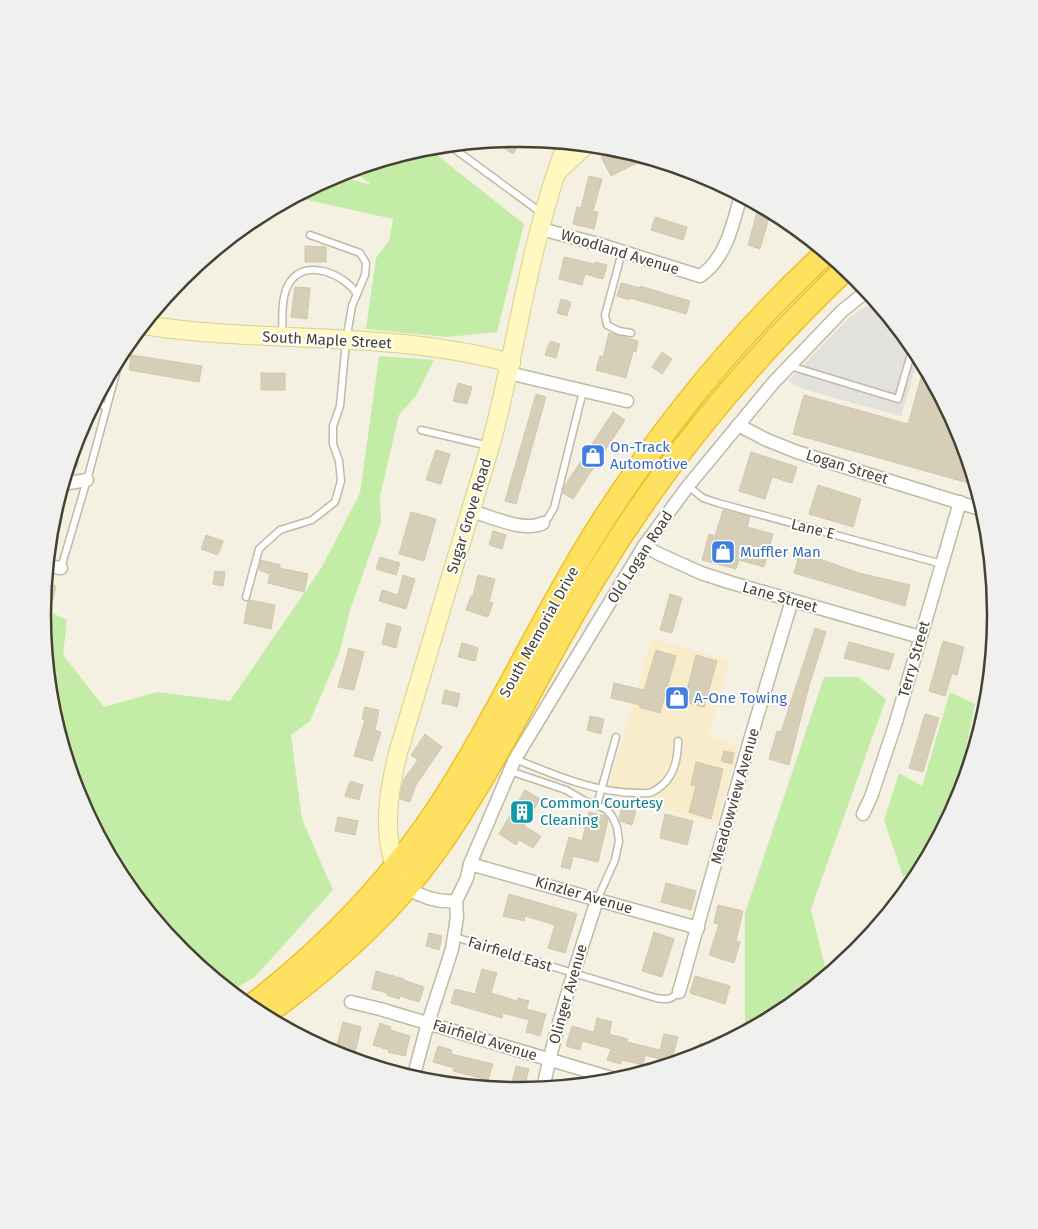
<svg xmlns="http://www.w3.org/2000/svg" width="1038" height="1229" viewBox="0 0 1038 1229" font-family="'Fira Sans',sans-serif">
<rect width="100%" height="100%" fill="#f4f1e3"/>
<path fill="#f9eccb" d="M652,638L730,661L708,735L739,745L716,824L607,792Z"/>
<g fill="#c3eda6">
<path d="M427,147L524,224L497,332L447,337L366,329L376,258L389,241L393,219L294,197L335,175L372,185L351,170Z"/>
<path d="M379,356L434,360L416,396L399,415L380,496L381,523L350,610L340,651L310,721L291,735L302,819L333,890L255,977L231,991L182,951L123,879L79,797L52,707L43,614L46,610L67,620L63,655L104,707L157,692L230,701L322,567L360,493Z"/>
<path d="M824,677H858L886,699L811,909L827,975L783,1011L745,1031V913Z"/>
<path d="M950,692L975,704L954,806L918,873L903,876L884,820L899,773L922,786Z"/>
</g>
<path fill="#e3e1dc" d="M877,304L915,350L919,357L901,416L803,389L788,381L849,318L865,307Z"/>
<g fill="#d6ceb7" stroke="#d2c8a9">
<path d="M519,138H523L513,154L493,141Z"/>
<path d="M618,149L636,154L639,162L611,176L601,157Z"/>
<path d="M589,176L602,179L593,211L598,212L594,229L573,224L577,207L581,208Z"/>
<path d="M759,205L771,211L760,249L748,245Z"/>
<path d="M655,217L687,227L683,240L651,230Z"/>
<path d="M305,246L326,247V262H305Z"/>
<path d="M564,257L594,264L595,262L607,265L603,279L585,274L582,285L559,279Z"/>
<path d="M621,283L640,288V286L690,301L686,314L630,298L629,300L617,296Z"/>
<path d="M295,287L310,288L307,319L291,317Z"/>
<path d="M561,299L571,302L567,316L557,313Z"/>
<path d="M609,333L638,341L636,352L633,351L626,378L596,370L600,356L603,357Z"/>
<path d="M550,341L560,344L556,358L545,355Z"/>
<path d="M662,352L672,359L662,374L652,367Z"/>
<path d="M131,355L202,366L199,382L129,370Z"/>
<path d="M924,367L959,432L974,479L972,484L793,434L804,395L908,424Z"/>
<rect x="261" y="373" width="24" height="17"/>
<path d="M458,383L472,387L467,404L453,401Z"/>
<path d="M536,394L546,397L516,504L505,501Z"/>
<path d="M613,412L625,420L573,499L563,493L564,487Z"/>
<path d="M76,440L82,441L77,467L69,465Z"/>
<path d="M436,450L450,454L441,484L426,480Z"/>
<path d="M751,452L797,467L792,483L772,477L765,499L739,491Z"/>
<path d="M818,485L861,499L853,527L809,514Z"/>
<path d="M723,510L750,517L747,527L773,534L764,567L739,560L736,569L702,560L709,534L715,536Z"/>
<path d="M411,512L436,519L424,561L399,554Z"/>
<path d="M493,531L506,535L502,549L489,545Z"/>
<path d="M206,535L223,541L218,555L201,549Z"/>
<path d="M800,552L859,573L910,585L905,606L794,573Z"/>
<path d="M380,557L400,563L396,575L376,569Z"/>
<path d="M261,560L280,565V568L308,574L304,592L268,583L270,574L259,570Z"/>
<path d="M215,571L225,572L223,586L213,584Z"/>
<path d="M403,575L415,579L406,609L379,601L382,590L398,595Z"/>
<path d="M478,575L495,579L489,602L493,603L488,617L466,610L471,596H473Z"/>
<path d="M46,583L56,586L47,624H43L42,614Z"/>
<path d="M670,594L682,598L672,633L660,630Z"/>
<path d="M250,600L275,605L271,629L244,623L248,601Z"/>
<path d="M387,623L401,627L396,648L382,644Z"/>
<path d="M815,628L826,632L809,686L789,765L769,759L777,731L781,732Z"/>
<path d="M943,641L964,647L957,675L952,673L945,696L929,691Z"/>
<path d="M849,642L894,654L889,670L844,658Z"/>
<path d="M462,643L478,648L475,661L458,657Z"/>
<path d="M349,648L364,652L354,690L338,687Z"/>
<path d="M656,650L676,656L660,713L639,707L640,705L611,698L614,683L644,690Z"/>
<path d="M696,655L717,661L704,707L684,702Z"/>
<path d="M445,690L460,694L457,707L442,703Z"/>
<path d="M365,707L379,710L375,730L381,732L372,761L354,756L365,720L362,719Z"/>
<path d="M925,714L939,718L923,772L909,768Z"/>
<path d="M590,716L604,719L601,734L587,730Z"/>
<path d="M425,734L442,747L416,785L410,802L400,799L402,787L404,779L418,760L411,755Z"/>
<path d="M724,751L734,753L732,764L721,761Z"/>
<path d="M696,762L723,769L711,819L689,812L696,786L691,785Z"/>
<path d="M350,781L363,785L359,800L345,796Z"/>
<path d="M525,790L540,799L524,826L541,836L533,848L519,840L516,845L499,834Z"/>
<path d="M622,807L636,811L632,825L620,821L619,818Z"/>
<path d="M589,812L606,816L608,820L598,862L573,856L570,869L561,867L569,837L582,841Z"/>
<path d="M665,814L693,821L687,845L660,838Z"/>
<path d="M338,817L358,821L355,835L335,831Z"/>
<path d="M666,883L696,891L691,910L661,902Z"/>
<path d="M509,894L577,914L565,953L548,948L555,925L525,916L524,921L503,916Z"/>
<path d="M718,905L743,911L736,941L740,942L734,963L709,955L719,924L714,923Z"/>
<path d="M654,932L674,939L662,977L642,971Z"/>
<path d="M429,933L442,936L439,950L426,946Z"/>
<path d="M482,969L497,973L491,993L517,1001L518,998L529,1001L526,1009L546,1014L540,1036L526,1032L529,1020L503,1013L502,1018L451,1003L455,989L475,994Z"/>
<path d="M376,971L404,979L403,980L424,987L419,1002L400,996L399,999L387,995V993L372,989Z"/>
<path d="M695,976L730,986L725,1004L690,993Z"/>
<path d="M597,1018L612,1022L609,1034L628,1039L627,1042L660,1050L664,1034L678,1037L671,1062L645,1055L643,1065L622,1060L621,1064L607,1060L611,1049L582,1041L580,1050L566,1046L572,1026L594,1032Z"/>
<path d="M343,1022L361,1027L355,1053L336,1048Z"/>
<path d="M380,1023L391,1027L390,1030L410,1036L405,1056L388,1052L389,1050L373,1045Z"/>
<path d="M700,1043L715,1047L697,1056Z"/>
<path d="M438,1046L452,1050L451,1054L493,1064L488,1080L453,1071L454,1068L433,1062Z"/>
<path d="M516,1066L529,1069L523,1091L510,1090Z"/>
</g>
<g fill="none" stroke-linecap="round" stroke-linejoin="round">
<defs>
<g id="lane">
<path d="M449,145L543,214"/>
<path d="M622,252L605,315L607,325L619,331L631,333"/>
<path d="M282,336C283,320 280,296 290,282C306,258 344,274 357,294"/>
<path d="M790,366L898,399L913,347"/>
<path d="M94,404L106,406"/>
<path d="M421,430L489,446"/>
<path d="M688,486L703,498L718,503L942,564"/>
<path d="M543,523L548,518L554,508L583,391"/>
<path d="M61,568L87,480L122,351"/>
<path d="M246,597L259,549L280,530L312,520L335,502L341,481L339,461L333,444V426L340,406L346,341L352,306L365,275L366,263L360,253L310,235"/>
<path d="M515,759C552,774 596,793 637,793C641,793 648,794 652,792C673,782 678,762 678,741"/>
<path d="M510,771L566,790L585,801L606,809L612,816L617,827L619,841L615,860L597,900"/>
<path d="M597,805L616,737"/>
<path d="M455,937L656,998C666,1000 671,1000 679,992"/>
</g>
<g id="street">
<path d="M541,229L598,244L700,276C726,259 733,224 741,195"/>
<path d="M509,373L627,401"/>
<path d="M738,425L767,440L797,452L983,510"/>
<path d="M63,484L87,480"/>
<path d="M471,511C490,516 525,533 543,523"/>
<path d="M644,546L659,554L701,573L732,583L920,637"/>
<path d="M47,566L61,568"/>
<path d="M863,814L871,797L896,722L960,502"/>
<path d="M470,864L698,928"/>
<path d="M407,888C422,897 438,903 456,901"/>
<path d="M679,992L750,740L792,600"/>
<path d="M351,1002L380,1009L618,1080"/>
<path d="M413,1078L428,1023L452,949L457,917L456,901L467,878L470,864L515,759L644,546L688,486L774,382L842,311L867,291"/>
<path d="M543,1089C556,1025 577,962 597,900"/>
</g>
<g id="secondary">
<path d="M559,170L586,145"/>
<path d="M143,325C265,344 391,330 511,363"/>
<path d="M399,876C381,837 388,794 398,753L492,440C518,341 530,238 567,143"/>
</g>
<g id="highway">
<path d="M250,1007C325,949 391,882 443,801C497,717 539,624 592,538C657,434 736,336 826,253"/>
<path d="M263,1016C327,970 387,918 433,854C496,767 539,668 595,577C647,491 709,411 778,337C800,314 822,291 846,269"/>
</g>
</defs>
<use href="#lane" stroke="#c0baa4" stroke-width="9"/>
<use href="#street" stroke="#c0baa4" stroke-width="15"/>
<use href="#secondary" stroke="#d9d08d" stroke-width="20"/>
<use href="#highway" stroke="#efc022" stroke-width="25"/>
<use href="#lane" stroke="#fff" stroke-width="6"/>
<use href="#street" stroke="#fff" stroke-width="12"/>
<use href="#secondary" stroke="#fff9c1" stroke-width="18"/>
<use href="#highway" stroke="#ffe162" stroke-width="22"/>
</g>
<defs>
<symbol id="shop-square" viewBox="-11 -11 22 22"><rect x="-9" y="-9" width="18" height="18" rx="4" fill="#3f7fe0" stroke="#fff"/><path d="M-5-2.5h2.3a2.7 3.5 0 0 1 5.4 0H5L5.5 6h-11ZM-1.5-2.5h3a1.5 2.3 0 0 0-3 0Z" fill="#fff"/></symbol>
<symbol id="building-square" viewBox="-11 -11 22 22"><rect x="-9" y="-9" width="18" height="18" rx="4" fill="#0f9aa8" stroke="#fff"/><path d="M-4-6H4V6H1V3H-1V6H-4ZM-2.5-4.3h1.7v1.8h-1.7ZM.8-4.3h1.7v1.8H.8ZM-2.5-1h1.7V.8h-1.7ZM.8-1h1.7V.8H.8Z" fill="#fff"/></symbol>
</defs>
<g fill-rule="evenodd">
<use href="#shop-square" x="579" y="442" width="28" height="28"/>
<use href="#shop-square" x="709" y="538" width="28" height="28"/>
<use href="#shop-square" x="663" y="684" width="28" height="28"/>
<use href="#building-square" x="508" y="798" width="28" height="28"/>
</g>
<g text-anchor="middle" stroke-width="4" stroke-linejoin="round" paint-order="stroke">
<g font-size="15" fill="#464132" stroke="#fff">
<text transform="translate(620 252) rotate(17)" y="5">Woodland Avenue</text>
<text transform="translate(327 340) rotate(3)" y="5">South Maple Street</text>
<text transform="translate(847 467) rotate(17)" y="5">Logan Street</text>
<text transform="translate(469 516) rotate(-73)" y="5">Sugar Grove Road</text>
<text transform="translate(813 529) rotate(14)" y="5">Lane E</text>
<text transform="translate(640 557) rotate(-57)" y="5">Old Logan Road</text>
<text transform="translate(780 597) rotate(16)" y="5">Lane Street</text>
<text transform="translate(539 632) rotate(-61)" y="5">South Memorial Drive</text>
<text transform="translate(914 659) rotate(-74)" y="5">Terry Street</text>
<text transform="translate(735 796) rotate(-74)" y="5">Meadowview Avenue</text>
<text transform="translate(584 895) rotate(16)" y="5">Kinzler Avenue</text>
<text transform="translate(510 954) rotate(17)" y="5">Fairfield East</text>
<text transform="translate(568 994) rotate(-74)" y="5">Olinger Avenue</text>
<text transform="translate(485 1040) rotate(17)" y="5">Fairfield Avenue</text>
</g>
<g font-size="15" fill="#366cbe" stroke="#fff" text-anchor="start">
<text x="610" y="452">On-Track<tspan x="610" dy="17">Automotive</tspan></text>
<text x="740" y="557">Muffler Man</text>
<text x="694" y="703">A-One Towing</text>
</g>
<g font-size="15" fill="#0d838f" stroke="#fff" text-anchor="start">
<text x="540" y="808">Common Courtesy<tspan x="540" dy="17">Cleaning</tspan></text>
</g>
</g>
<path d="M0 0H1038V1229H0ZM518 147H520A467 467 0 0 1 987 614V615A467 467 0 0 1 520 1082H518A467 467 0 0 1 51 615V614A467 467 0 0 1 518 147Z" fill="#f0f0ef" fill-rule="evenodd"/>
<path fill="none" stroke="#464132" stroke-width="2.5" d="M518 147H520A467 467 0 0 1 987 614V615A467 467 0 0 1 520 1082H518A467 467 0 0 1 51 615V614A467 467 0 0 1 518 147Z"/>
</svg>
